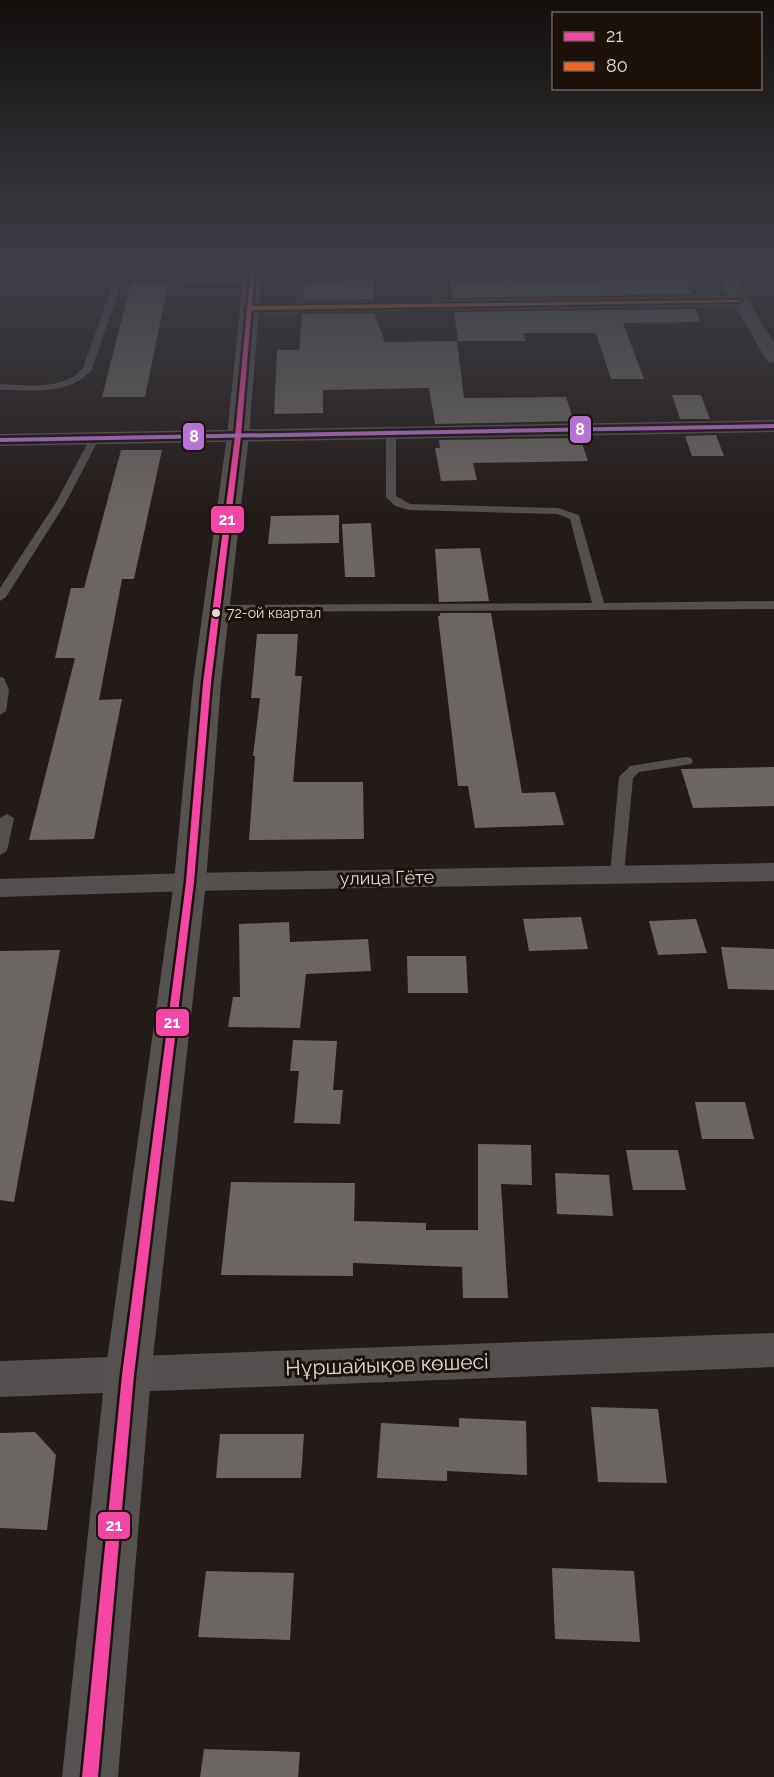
<svg xmlns="http://www.w3.org/2000/svg" width="774" height="1777" viewBox="0 0 774 1777" font-family="Raleway,sans-serif">
<rect width="100%" height="100%" fill="#231b18"/>
<g fill="#6c6662">
<path d="M595,268H623L628,279H685L692,294L453,298L450,281H601Z"/>
<path d="M347,279H374V299L303,300L305,282L346,281Z"/>
<path d="M131,283L168,284L145,397H102Z"/>
<path d="M696,309L700,322L623,323L644,379H611L596,333H523L526,341H458L454,312Z"/>
<path d="M374,313L385,342L457,341L464,398L566,397L574,421L435,424L429,388L323,390V413L274,414L277,350H299L302,314Z"/>
<path d="M672,395H701L710,419H680Z"/>
<path d="M716,435L724,456H692L685,436Z"/>
<path d="M580,438L588,461L473,463L477,480L441,481L435,448H440L439,440Z"/>
<path d="M121,450H162L134,579H122L99,700L122,699L94,839L29,840L75,658H55L71,588H84Z"/>
<path d="M339,515V543L268,544L271,516Z"/>
<path d="M371,523L375,577H345L342,524Z"/>
<path d="M480,548L489,601L439,602L435,549Z"/>
<path d="M440,613H491L522,793L555,792L564,825L475,828L468,786H458L438,616H440Z"/>
<path d="M257,634H298L295,676H302L293,782H363L364,839L249,840L255,756H253L260,698H251Z"/>
<path d="M774,767V806L693,808L681,769Z"/>
<path d="M581,917L588,949L529,951L523,919Z"/>
<path d="M696,919L707,953L658,955L649,921Z"/>
<path d="M289,922L290,942L368,939L371,971L306,974L300,1028L228,1027L233,997H240L239,924Z"/>
<path d="M721,947L774,949V990L728,989Z"/>
<path d="M60,950L14,1202L0,1200V951Z"/>
<path d="M407,956H466L468,993H408Z"/>
<path d="M293,1040L337,1041L333,1090H343L340,1124L294,1123L299,1071H290Z"/>
<path d="M695,1102H745L754,1139H702Z"/>
<path d="M478,1144L531,1145L532,1185L501,1184L508,1298H463L462,1267L353,1263V1276L221,1275L231,1182L355,1183L354,1221L426,1223V1230H478Z"/>
<path d="M626,1150H678L686,1190H633Z"/>
<path d="M555,1173L609,1175L613,1216L557,1214Z"/>
<path d="M591,1407L658,1409L667,1483L598,1482Z"/>
<path d="M459,1418L526,1421L527,1475L447,1471V1481L377,1478L381,1423L459,1427Z"/>
<path d="M35,1432L56,1455L47,1530L0,1528V1433Z"/>
<path d="M220,1434H304L301,1478H216Z"/>
<path d="M552,1568L634,1571L640,1642L555,1639Z"/>
<path d="M206,1571L294,1573L290,1640L198,1637Z"/>
<path d="M204,1749L300,1752L298,1777H200Z"/>
</g>
<g fill="none" stroke-linecap="round" stroke-linejoin="round">
<g fill="#54504f" fill-rule="evenodd">
<path d="M56,268H64L69,274L119,277L252,278L256,280L252,282L122,281L92,369C71,396 30,390 0,390V384C26,385 64,391 83,368L114,281L68,278L59,276Z"/>
<path d="M391,430L396,433V496L410,504L558,508L579,515L604,603L774,601V609L214,612L212,609L218,605L592,603L570,519L557,514L409,510L395,506L386,497V433Z"/>
<path d="M91,437L99,439L65,504L6,597L0,601V588L55,504Z"/>
<path d="M0,677L4,678L9,690L6,711L0,715Z"/>
<path d="M686,757L691,758L693,761L691,764L639,772L633,778L624,874L622,877H612L610,874L619,777L630,766Z"/>
<path d="M7,814L14,818L7,851L0,855V818Z"/>
</g>
<g fill="#54504f" fill-rule="evenodd">
<path d="M713,268H729L774,343V363L768,362L765,358L735,306L249,313L241,308L249,303L729,296Z"/>
<path d="M774,420V432L0,446V434Z"/>
<path d="M774,863V881L190,891L0,897V879L190,873Z"/>
<path d="M774,1333V1367L0,1397V1361Z"/>
</g>
<path fill="#565252" fill-rule="evenodd" d="M244,268H262L249,436L221,683L206,882L151,1375L118,1777H62L105,1375L174,882L193,683L227,436Z"/>
<defs>
<path id="bus-1" d="M251,268H255L241,436L211,683L194,882L134,1375L98,1777H82L122,1375L186,882L203,683L235,436Z"/>
<path id="bus-2" d="M739,300H741V302L249,310L246,308L249,306Z"/>
<path id="bus-3" d="M774,424V428L0,442V438Z"/>
</defs>
<use href="#bus-1" stroke="#1d110b" stroke-width="5"/>
<use href="#bus-2" stroke="#1d110b" stroke-width="5"/>
<use href="#bus-3" stroke="#1d110b" stroke-width="5"/>
<use href="#bus-1" fill="#f346a5" fill-rule="evenodd"/>
<use href="#bus-2" fill="#f26522" fill-rule="evenodd"/>
<use href="#bus-3" fill="#b673d3" fill-rule="evenodd"/>
</g>
<linearGradient id="sky" x2="0" y2="1"><stop stop-color="#130f0d"/><stop offset="0.52" stop-color="#3f3f48"/><stop offset="1" stop-color="#3f3f48" stop-opacity="0"/></linearGradient>
<rect width="774" height="517" fill="url(#sky)"/>
<circle fill="#e2d9d4" stroke="#1d110b" stroke-width="2" cx="216" cy="613" r="5"/>
<g text-anchor="middle" stroke-width="6" stroke-linejoin="round" paint-order="stroke">
<g font-size="14" fill="#e2d9d4" stroke="#1d110b" text-anchor="start">
<text x="227" y="618">72-ой квартал</text>
</g>
<g font-size="18" fill="#e2d9d4" stroke="#1d110b">
<text transform="translate(387 878) rotate(-1)" y="6">улица Гёте</text>
</g>
<g font-size="21" fill="#e2d9d4" stroke="#1d110b">
<text transform="translate(387 1365) rotate(-2)" y="7">Нұршайықов көшесі</text>
</g>
</g>
<g stroke="#1d110b" stroke-width="2">
<rect x="569" y="415" width="23" height="29" rx="6" fill="#b673d3"/>
<rect x="182" y="422" width="23" height="29" rx="6" fill="#b673d3"/>
<rect x="210" y="505" width="35" height="29" rx="6" fill="#f346a5"/>
<rect x="155" y="1008" width="35" height="29" rx="6" fill="#f346a5"/>
<rect x="97" y="1511" width="34" height="29" rx="6" fill="#f346a5"/>
</g>
<g font-size="16" text-anchor="middle" font-weight="bold" fill="#fff">
<text x="580" y="435">8</text>
<text x="194" y="442">8</text>
<text x="227" y="525">21</text>
<text x="172" y="1028">21</text>
<text x="114" y="1531">21</text>
</g>
<rect x="552" y="12" width="210" height="78" fill="#1d110b" stroke="#6c615b" stroke-width="1.5"/>
<rect x="564" y="32" width="30" height="9" fill="#f346a5" stroke="#6c615b" stroke-width="1.5"/>
<text x="606" y="42" font-size="18" fill="#e2d9d4">21</text>
<rect x="564" y="62" width="30" height="9" fill="#f26522" stroke="#6c615b" stroke-width="1.5"/>
<text x="606" y="72" font-size="18" fill="#e2d9d4">80</text>
</svg>
